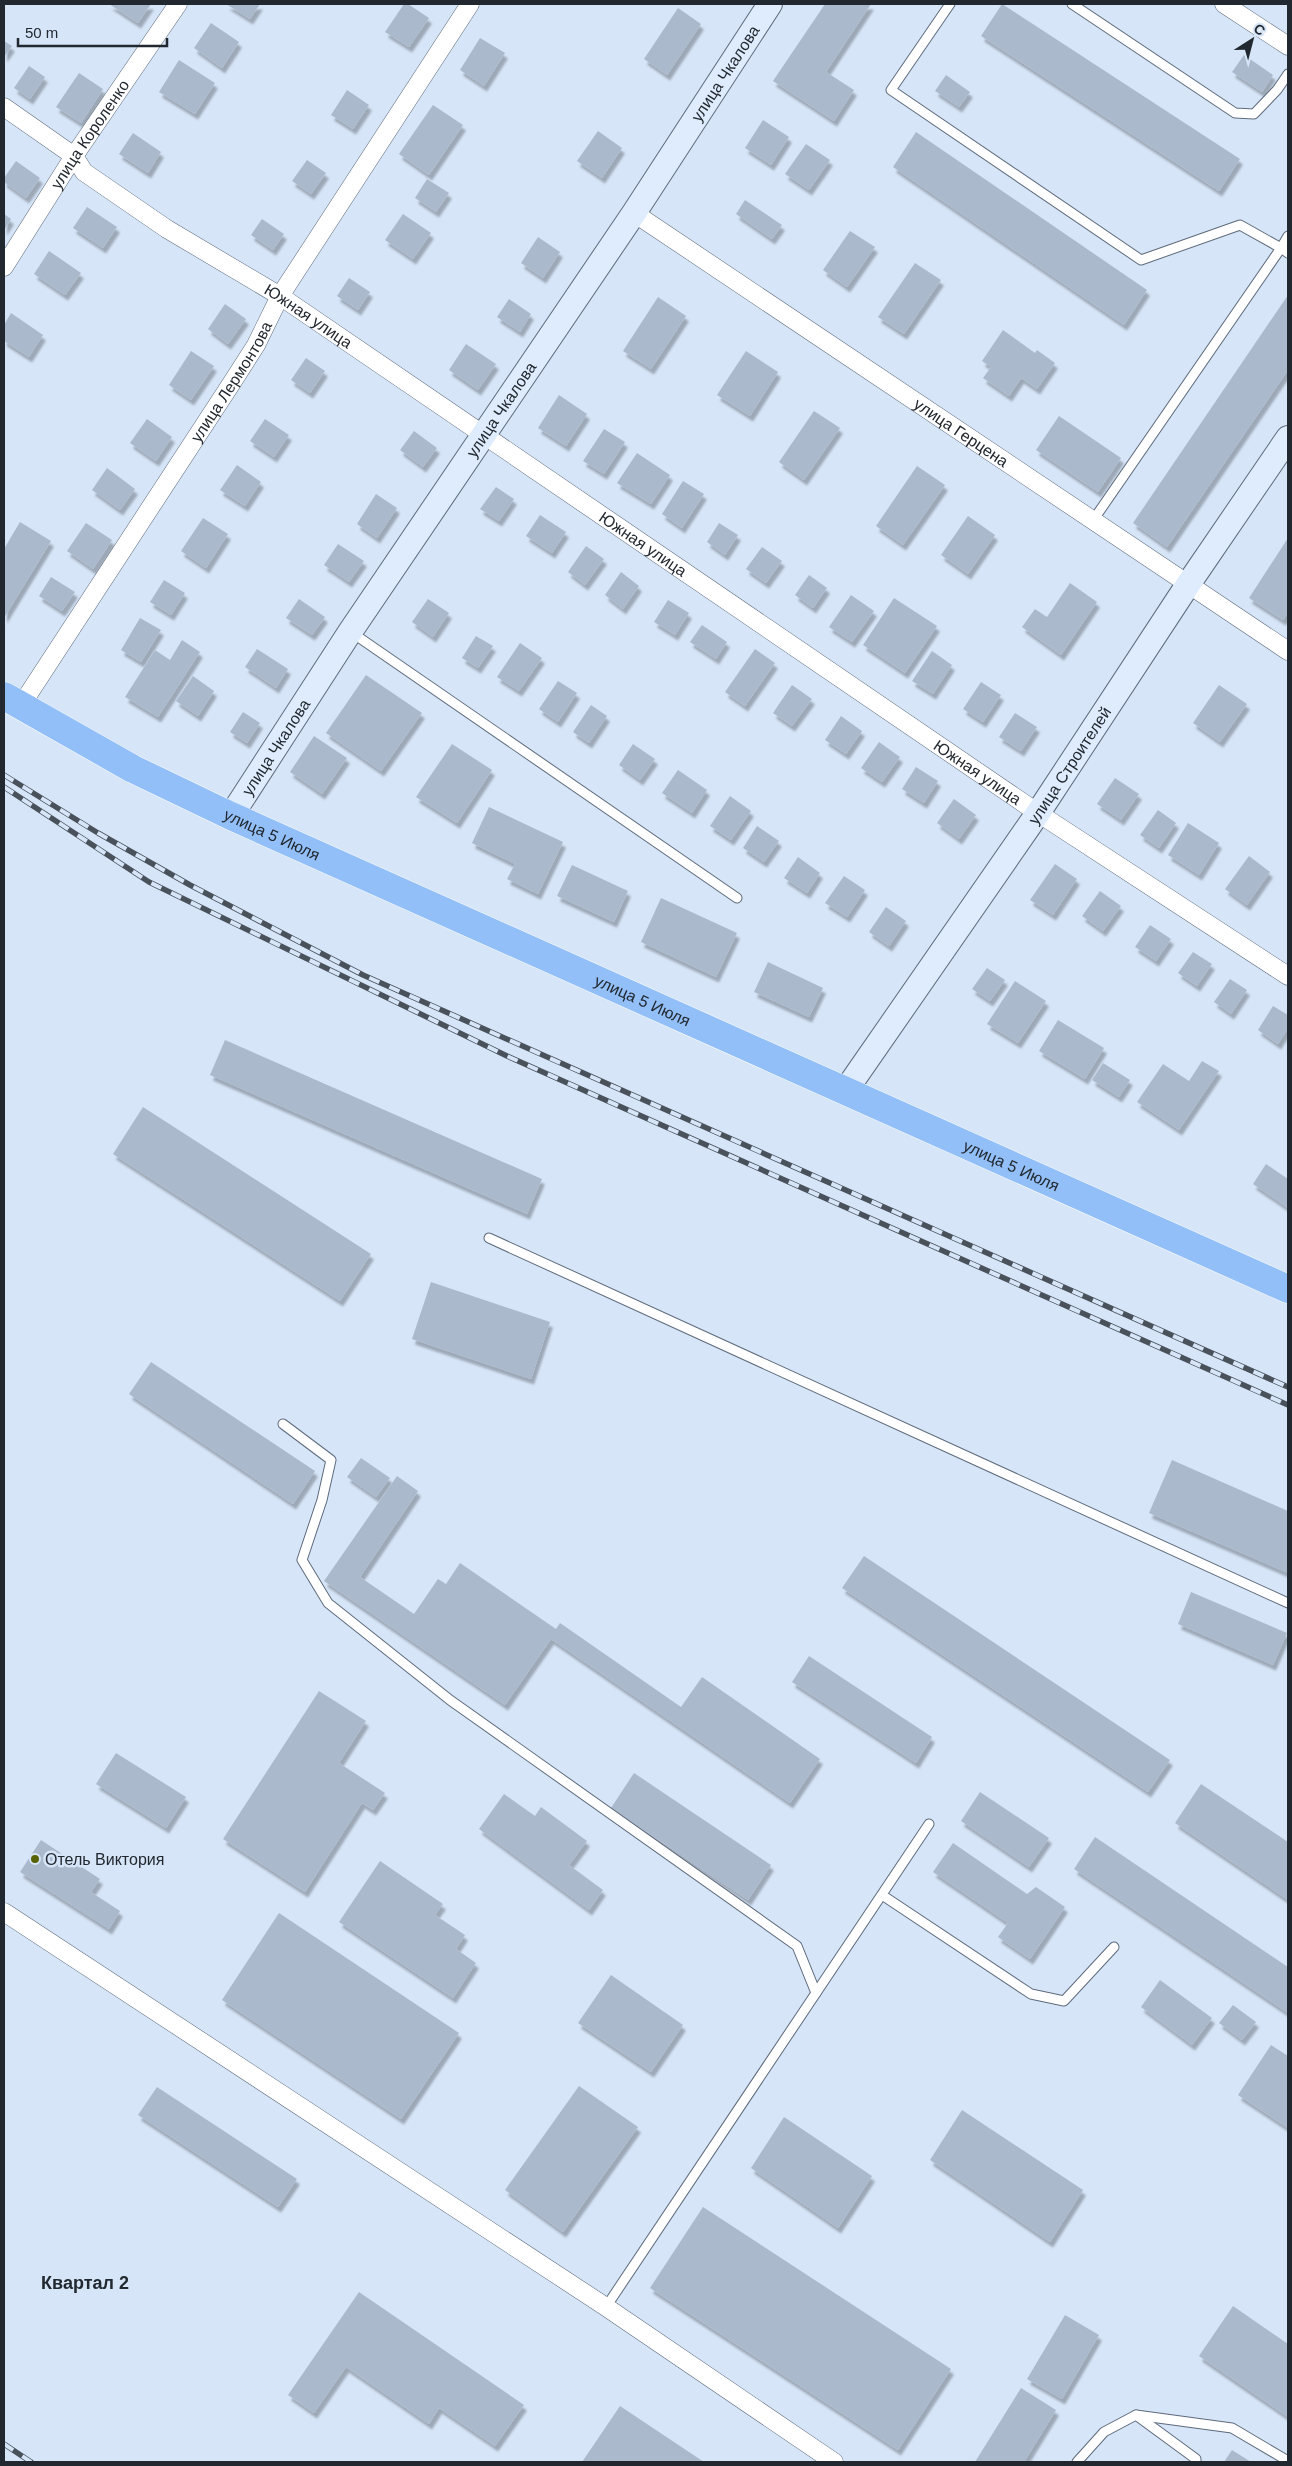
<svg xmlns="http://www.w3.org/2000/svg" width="1292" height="2466" viewBox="0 0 1292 2466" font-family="Arial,sans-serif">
<defs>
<filter id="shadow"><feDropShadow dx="3" dy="5.5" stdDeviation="1" flood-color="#0004"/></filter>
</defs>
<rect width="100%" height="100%" fill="#d6e5f8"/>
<g fill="#abb9cc" filter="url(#shadow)">
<path d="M109,4H151L138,23Z"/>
<path d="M226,4H260L250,19Z"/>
<path d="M404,4H408L429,18L409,47L385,32Z"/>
<path d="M825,4H871L826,72L854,90L834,121L773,81Z"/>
<path d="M1002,4L1240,159L1219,191L981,36Z"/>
<path d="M678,8L701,24L667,75L644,59Z"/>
<path d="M211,23L239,42L222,68L194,48Z"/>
<path d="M480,38L505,53L484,86L460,70Z"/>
<path d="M4,41L12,46L4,57Z"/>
<path d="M1244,55L1273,75L1262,92L1232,72Z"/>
<path d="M179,60L215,83L195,114L159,92Z"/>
<path d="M29,66L45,77L30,99L14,88Z"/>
<path d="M79,73L103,89L81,123L56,107Z"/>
<path d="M946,75L970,92L959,107L935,91Z"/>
<path d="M347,90L369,105L353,129L331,115Z"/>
<path d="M433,105L463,125L429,175L399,154Z"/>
<path d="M763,120L789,137L771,165L745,148Z"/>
<path d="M598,131L622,148L602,178L577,161Z"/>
<path d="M916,132L1147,290L1124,325L893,167Z"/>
<path d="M133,133L161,152L148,173L119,154Z"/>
<path d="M806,144L830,160L809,190L785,174Z"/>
<path d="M307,160L326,173L311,194L292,181Z"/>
<path d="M16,161L40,178L26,198L4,182V178Z"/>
<path d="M427,179L449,193L436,212L415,198Z"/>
<path d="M745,200L782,225L772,239L736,214Z"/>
<path d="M87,207L117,227L103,248L73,228Z"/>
<path d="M4,214L11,219L4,230Z"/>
<path d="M403,214L431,233L413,259L385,240Z"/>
<path d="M262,219L284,234L273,250L251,235Z"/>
<path d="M850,231L875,247L847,287L823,270Z"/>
<path d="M538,237L560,252L543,278L521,263Z"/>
<path d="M49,251L81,273L65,295L34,274Z"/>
<path d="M915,263L941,280L904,334L878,317Z"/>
<path d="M349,278L370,292L358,310L337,296Z"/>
<path d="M1288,295V370L1167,547L1133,523Z"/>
<path d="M658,297L686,316L651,369L623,351Z"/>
<path d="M509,299L531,314L520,332L497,317Z"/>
<path d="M225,304L246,319L228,344L208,329Z"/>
<path d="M11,313L43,335L29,357L4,341V325Z"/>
<path d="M1003,330L1035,353L1037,350L1055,363L1037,389L1021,378L1009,396L983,378L991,367L982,361Z"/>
<path d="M466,344L496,364L478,390L449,370Z"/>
<path d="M191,351L214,366L191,400L169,385Z"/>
<path d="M746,351L778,372L750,416L717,395Z"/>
<path d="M306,358L325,371L310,393L291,380Z"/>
<path d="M559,395L587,414L566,446L538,428Z"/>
<path d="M814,411L840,428L804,480L779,462Z"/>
<path d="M1059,416L1121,458L1098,492L1036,450Z"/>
<path d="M147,419L172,437L156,461L130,443Z"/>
<path d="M265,419L289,435L274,457L250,441Z"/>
<path d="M604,429L625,442L604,474L583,461Z"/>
<path d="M414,431L437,448L423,467L400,450Z"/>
<path d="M637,453L670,475L651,504L617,483Z"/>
<path d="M237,465L261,482L245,506L220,490Z"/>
<path d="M917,466L945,485L903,545L876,526Z"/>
<path d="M107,468L135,489L120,510L92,490Z"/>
<path d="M683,481L704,494L682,528L662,514Z"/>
<path d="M496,487L514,499L499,521L480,509Z"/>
<path d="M376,494L397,508L377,538L357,524Z"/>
<path d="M540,515L566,532L552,553L526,536Z"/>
<path d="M968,516L995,535L968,574L941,555Z"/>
<path d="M203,518L228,534L206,568L181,551Z"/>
<path d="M20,522L51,541L4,618V549Z"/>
<path d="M86,523L112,540L93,569L67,551Z"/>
<path d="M719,523L738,535L725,555L707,542Z"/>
<path d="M1288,538V612L1283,620L1249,598Z"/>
<path d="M338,544L364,561L349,582L324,565Z"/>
<path d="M586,546L604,559L585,585L568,572Z"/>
<path d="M762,547L782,561L766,583L746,569Z"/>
<path d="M621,572L639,586L623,609L605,595Z"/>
<path d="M809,575L827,588L813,608L795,595Z"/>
<path d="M51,577L75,592L62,611L39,596Z"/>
<path d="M164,580L185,593L171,615L150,602Z"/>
<path d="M1070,583L1097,602L1061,655L1022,627L1035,609L1047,617Z"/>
<path d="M851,595L874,611L852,642L829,627Z"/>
<path d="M894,598L937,626L905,673L863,645Z"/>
<path d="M299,599L325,617L312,635L286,618Z"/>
<path d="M428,599L449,613L433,637L412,622Z"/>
<path d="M668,600L689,613L675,635L654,622Z"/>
<path d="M140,618L161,630L141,662L121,650Z"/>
<path d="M702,625L727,642L716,659L690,642Z"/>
<path d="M476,636L493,646L478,668L462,658Z"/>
<path d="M182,640L200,652L158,717L125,697L155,650L170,660Z"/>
<path d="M520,643L542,658L519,691L497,677Z"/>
<path d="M257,649L288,669L276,688L245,667Z"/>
<path d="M755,649L775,663L745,706L725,692Z"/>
<path d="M932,651L952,665L933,694L912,681Z"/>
<path d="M366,675L422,713L381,771L326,733Z"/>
<path d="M193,676L214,691L198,716L176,701Z"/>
<path d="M558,681L577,693L558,722L539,709Z"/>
<path d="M981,682L1001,695L983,722L963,709Z"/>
<path d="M792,685L812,699L792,726L773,713Z"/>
<path d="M1219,685L1247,704L1220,742L1193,723Z"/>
<path d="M591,705L607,716L589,743L573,732Z"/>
<path d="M243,712L260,723L247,743L230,732Z"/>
<path d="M1015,713L1037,727L1021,751L999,737Z"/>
<path d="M841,716L862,731L846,754L825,740Z"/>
<path d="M314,736L347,758L322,794L290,772Z"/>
<path d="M879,742L900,757L882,782L861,768Z"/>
<path d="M452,744L492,770L457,823L416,797Z"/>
<path d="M633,744L655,759L640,780L619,765Z"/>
<path d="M916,767L938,781L924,803L902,789Z"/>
<path d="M678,770L707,790L692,813L662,793Z"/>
<path d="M1115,778L1139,794L1121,820L1097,804Z"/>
<path d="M730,796L751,811L731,840L710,826Z"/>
<path d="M954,799L976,815L959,839L937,823Z"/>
<path d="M489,807L563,842L538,894L507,879L515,864L472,843Z"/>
<path d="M1158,810L1176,823L1159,848L1140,835Z"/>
<path d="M1188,823L1219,843L1199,875L1168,855Z"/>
<path d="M757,826L779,841L764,862L743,848Z"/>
<path d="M1249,856L1270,872L1247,905L1225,889Z"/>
<path d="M798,857L820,873L807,893L784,878Z"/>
<path d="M1055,864L1077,879L1053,915L1030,900Z"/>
<path d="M572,865L628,891L614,922L557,896Z"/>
<path d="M844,876L865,890L847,917L825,903Z"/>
<path d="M1100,891L1121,906L1103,931L1082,916Z"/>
<path d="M661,898L737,933L716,977L641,942Z"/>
<path d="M886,907L906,921L889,946L869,932Z"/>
<path d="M1150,925L1171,939L1156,961L1135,947Z"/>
<path d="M1193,952L1212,964L1197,986L1178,973Z"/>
<path d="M768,962L823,988L809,1017L754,992Z"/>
<path d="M987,968L1005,980L990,1001L972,989Z"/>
<path d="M1230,979L1247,990L1231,1014L1214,1002Z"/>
<path d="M1015,981L1046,1001L1018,1043L987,1024Z"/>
<path d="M1273,1006L1288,1015V1028L1278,1044L1258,1030Z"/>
<path d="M1058,1020L1104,1048L1085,1079L1039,1051Z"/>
<path d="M225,1040L542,1179L527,1214L210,1075Z"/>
<path d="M1202,1061L1219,1071L1179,1130L1137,1102L1163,1064L1189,1081Z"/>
<path d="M1103,1063L1130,1080L1119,1097L1092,1080Z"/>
<path d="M143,1107L371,1254L340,1301L113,1154Z"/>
<path d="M1266,1164L1288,1179V1208L1253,1184Z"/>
<path d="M431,1282L550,1322L531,1379L412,1339Z"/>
<path d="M151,1362L315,1471L293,1504L129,1394Z"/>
<path d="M361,1458L390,1478L376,1497L347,1477Z"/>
<path d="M1172,1460L1288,1511V1573L1149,1513Z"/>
<path d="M397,1476L418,1491L360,1577L414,1614L438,1579L446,1584L460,1563L556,1629L560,1623L681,1707L702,1677L820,1759L790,1803L551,1639L505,1705L324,1581Z"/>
<path d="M864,1556L1170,1760L1148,1792L842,1588Z"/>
<path d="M1191,1592L1287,1633L1273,1665L1178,1624Z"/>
<path d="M809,1656L932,1737L916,1763L792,1682Z"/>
<path d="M319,1691L366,1721L339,1763L385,1793L373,1810L362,1803L305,1892L223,1839Z"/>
<path d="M116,1753L186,1797L166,1828L96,1784Z"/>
<path d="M634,1773L771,1865L748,1900L611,1808Z"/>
<path d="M1201,1784L1288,1842V1900L1175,1823Z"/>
<path d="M980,1792L1049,1838L1029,1867L961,1821Z"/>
<path d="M504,1794L535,1816L541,1807L587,1841L569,1865L603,1890L589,1910L479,1829Z"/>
<path d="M1095,1837L1288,1967V2013L1074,1869Z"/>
<path d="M41,1840L100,1879L91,1892L120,1911L109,1929L20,1872Z"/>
<path d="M953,1843L1027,1894L1036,1887L1065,1907L1030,1959L998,1937L1008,1923L933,1872Z"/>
<path d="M380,1861L443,1904L435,1915L465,1935L456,1949L476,1963L453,1998L339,1922Z"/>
<path d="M279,1913L459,2033L401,2119L222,2000Z"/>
<path d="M611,1975L683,2025L651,2072L578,2023Z"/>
<path d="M1160,1980L1212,2018L1192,2045L1141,2007Z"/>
<path d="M1233,2005L1256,2022L1242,2040L1219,2023Z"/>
<path d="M1271,2045L1288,2056V2128L1238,2095Z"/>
<path d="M579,2086L638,2127L563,2232L505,2190Z"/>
<path d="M157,2087L297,2179L278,2207L138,2115Z"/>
<path d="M962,2110L1083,2190L1050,2242L930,2160Z"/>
<path d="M784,2117L872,2176L838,2228L751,2168Z"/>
<path d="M703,2207L951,2369L898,2450L650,2288Z"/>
<path d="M359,2292L524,2405L495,2446L439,2408L429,2424L346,2367L314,2413L288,2395Z"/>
<path d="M1233,2306L1288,2344V2417L1199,2356Z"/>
<path d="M1065,2315L1099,2335L1062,2399L1027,2379Z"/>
<path d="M1021,2388L1056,2410L1024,2462H975Z"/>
<path d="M620,2406L704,2462H582Z"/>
<path d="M1232,2450L1251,2462H1224Z"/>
</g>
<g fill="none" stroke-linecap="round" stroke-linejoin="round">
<defs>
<g id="lane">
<path d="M950,4L891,90L1141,260L1240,225L1281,248L1288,236"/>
<path d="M1072,4L1235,113L1254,114L1277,90L1288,74"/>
<path d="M1094,519L1281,248L1288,253"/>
<path d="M351,632L737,898"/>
<path d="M489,1238L1288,1603"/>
<path d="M283,1424L331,1460L322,1500L302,1560L328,1603L450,1700L797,1946L816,1993"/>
<path d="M882,1895L1031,1994L1064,2001L1114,1947"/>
<path d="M606,2307L929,1824"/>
<path d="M1136,2415L1232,2428L1288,2461"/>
<path d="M1077,2462L1104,2432L1136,2415L1196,2459V2462"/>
</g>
<g id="street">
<path d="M1224,4L1288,46"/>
<path id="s1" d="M4,107L74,156L84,172L167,229L280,296L1038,813L1288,976"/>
<path id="s2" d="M634,213L1288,651"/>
<path id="s3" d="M4,267L74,156L178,4"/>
<path id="s4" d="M20,707L233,381L256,345L280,296L470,4"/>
<path d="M4,1912L606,2307L834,2462"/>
</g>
<g id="secondary">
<path id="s5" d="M231,816L350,632L634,213L770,4"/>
<path id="s6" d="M846,1090L1038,813L1189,583L1288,438"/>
</g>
<g id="highway">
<path id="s7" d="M4,696L133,769L231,816L1288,1289"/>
</g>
</defs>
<use href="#lane" stroke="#5e6b7c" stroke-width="11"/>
<use href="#street" stroke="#5e6b7c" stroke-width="19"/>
<use href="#secondary" stroke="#5e6b7c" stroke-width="26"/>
<use href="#highway" stroke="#fff" stroke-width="29"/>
<use href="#lane" stroke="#fff" stroke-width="9"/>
<use href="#street" stroke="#fff" stroke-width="18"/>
<use href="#secondary" stroke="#deecfd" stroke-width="24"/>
<use href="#highway" stroke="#92bff8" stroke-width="28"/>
<defs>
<g id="rail">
<path d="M4,775L98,833L190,885L363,975L1288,1387"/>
<path d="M4,787L149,882L507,1056L1288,1405"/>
<path d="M4,2444L31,2462"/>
</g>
</defs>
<use href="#rail" stroke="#49515b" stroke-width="5.5"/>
<use href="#rail" stroke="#d6e5f8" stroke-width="4" stroke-dasharray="11" stroke-linecap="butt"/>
</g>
<circle fill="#586304" stroke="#d6e5f8" stroke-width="2" cx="35" cy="1859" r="5"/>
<g text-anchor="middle" stroke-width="5" stroke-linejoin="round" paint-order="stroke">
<g font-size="16" fill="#22282f" stroke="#d6e5f8">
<text dy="6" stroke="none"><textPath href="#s5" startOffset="892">улица Чкалова</textPath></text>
<text dy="6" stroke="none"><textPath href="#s3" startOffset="158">улица Короленко</textPath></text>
<text dy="6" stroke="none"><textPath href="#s1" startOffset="371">Южная улица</textPath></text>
<text dy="6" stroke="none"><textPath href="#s4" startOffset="388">улица Лермонтова</textPath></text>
<text dy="6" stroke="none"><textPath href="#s5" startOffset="488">улица Чкалова</textPath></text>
<text dy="6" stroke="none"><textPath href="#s2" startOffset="394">улица Герцена</textPath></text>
<text dy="6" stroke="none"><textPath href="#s1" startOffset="776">Южная улица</textPath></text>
<text dy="6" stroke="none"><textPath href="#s5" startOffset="82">улица Чкалова</textPath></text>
<text dy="6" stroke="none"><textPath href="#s6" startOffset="394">улица Строителей</textPath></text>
<text dy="6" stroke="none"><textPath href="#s1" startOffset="1181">Южная улица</textPath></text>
<text dy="6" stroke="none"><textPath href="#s7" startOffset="302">улица 5 Июля</textPath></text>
<text dy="6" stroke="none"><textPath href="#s7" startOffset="708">улица 5 Июля</textPath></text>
<text dy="6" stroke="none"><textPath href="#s7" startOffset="1112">улица 5 Июля</textPath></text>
</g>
<g font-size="16" fill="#22282f" stroke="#d6e5f8" text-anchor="start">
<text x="45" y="1865">Отель Виктория</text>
</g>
<g font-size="18" font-weight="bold" fill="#22282f" stroke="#d6e5f8">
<text x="85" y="2289">Квартал 2</text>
</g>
</g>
<rect width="1292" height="2466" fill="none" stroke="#22282f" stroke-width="10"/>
<g transform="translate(1252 40) rotate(36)" stroke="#d6e5f8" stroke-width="4" paint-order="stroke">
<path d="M0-4L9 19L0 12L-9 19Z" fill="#22282f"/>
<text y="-8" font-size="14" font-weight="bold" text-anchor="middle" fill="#22282f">С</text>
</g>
<path d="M18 38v8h149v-8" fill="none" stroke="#22282f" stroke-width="2.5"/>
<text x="25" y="38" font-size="15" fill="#22282f" stroke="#d6e5f8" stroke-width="4" paint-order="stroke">50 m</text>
</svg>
